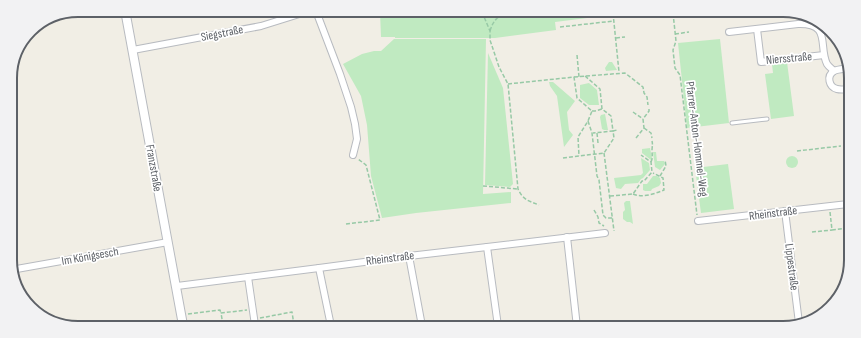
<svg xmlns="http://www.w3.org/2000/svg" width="861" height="338" viewBox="0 0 861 338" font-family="'Sofia Sans Condensed',sans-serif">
<rect width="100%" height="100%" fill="#f1eee5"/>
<g fill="#c0eac1">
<path d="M380,12L603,13V16L555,22L556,30L495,38H395V37H381Z"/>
<path d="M394,39H486L483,194L511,192V203L416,213L382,218L371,176L367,125L361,96L343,64L362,54L374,51H381Z"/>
<path d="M720,39L729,123L687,128L678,43Z"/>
<path d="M488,53L503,88L513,184L510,187L485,185Z"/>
<path d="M609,62H612L617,70L606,71L605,68Z"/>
<path d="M787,62L794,116L771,119L765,74L773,73L772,64Z"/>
<path d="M549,82H553L575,101L567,112L569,130L573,135L564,147L557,96L550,86Z"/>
<path d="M589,83L597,90L599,105H589L580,98V85Z"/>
<path d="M605,114L608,130H604L602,129L600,117L601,115Z"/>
<path d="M650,148L652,158L651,160L642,153V149Z"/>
<path d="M653,152H656L657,161H664L665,164L660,170L655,167Z"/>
<circle cx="792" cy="162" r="6"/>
<path d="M641,158L649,163L650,170L643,178L641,179L638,183L625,184L621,189L616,188L614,178L641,175L643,173Z"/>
<path d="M728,164L734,209L701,213L695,168Z"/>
<path d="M653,176H657L660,178L661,183L659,186L652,189L651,191H645L643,190V184H647Z"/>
<path d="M626,201H630L633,224L630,222H627L623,219V212L625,210L624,203Z"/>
</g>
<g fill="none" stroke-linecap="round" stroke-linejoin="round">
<defs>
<path id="service" d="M732,123L767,119"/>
<g id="minor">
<path d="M316,11L340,74L351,107L355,124L357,139L353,155"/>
<path d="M757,29L761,62L824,55"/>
<path d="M729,32L798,24C832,23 818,46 827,64C829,67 832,69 834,71"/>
<path d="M133,50L261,26L309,11"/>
<path d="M850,89C846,89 841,90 837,89C829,87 826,76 834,71C838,69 845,69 850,68"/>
<path d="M785,211L799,323"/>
<path d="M698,221L848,204"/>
<path d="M567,237L577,327"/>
<path d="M487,247L498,326"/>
<path d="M409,256L422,326"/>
<path d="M319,268L331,326"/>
<path d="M11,270L168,242"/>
<path d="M248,277L255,325"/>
<path d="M177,286L319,268L409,256L487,247L605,233"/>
</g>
<path id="tertiary" d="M125,10L183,325"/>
</defs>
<use href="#service" stroke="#b8bbc0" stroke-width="5"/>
<use href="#minor" stroke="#b8bbc0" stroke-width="8"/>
<use href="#tertiary" stroke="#b8bbc0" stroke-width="10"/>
<g stroke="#97c9a6" stroke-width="1.5" stroke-dasharray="4 2" stroke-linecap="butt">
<path d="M482,12L490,31V40L499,67L508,84L518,189C523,200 529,201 539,205"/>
<path d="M613,13L619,72"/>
<path d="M673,13L676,41L673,50L675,68L680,75L697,215"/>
<path d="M560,27L614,21"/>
<path d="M490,31C493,21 496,19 504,12"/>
<path d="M675,34L689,32"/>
<path d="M616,38L625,37"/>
<path d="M577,55L579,77"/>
<path d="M585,76L600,89L602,109L611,116L613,131L593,133"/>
<path d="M574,77L625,73L643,87L644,93L647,97L648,105"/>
<path d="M508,84L574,77L577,98L592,111L588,121L578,137L579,156"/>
<path d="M592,111H595L602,109"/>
<path d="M633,112L643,119"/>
<path d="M588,121L592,133L597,176L599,180L603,215L606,218H613"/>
<path d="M644,128L651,133L652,138"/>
<path d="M597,133L598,143"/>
<path d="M636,138L644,128L643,119L649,111V109"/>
<path d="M797,151L841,146"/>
<path d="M604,153L614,231"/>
<path d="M563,158L604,153L614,138L613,131L617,130"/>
<path d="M651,162C653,158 652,155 652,150C652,147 653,145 652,141"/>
<path d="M660,176L666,166L665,160"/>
<path d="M483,186L518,189"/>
<path d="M633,194C643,198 654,194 664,190L663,178L653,173"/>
<path d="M610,196L633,194L642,181H644L652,172L651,162L641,155"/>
<path d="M594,210L598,217L599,223L604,226"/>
<path d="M830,212L832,230L848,228"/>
<path d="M346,224L380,220L366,165L358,159"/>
<path d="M812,232L832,230"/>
<path d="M188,314L220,310L221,313"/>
<path d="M260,318L292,312L294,325"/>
<path d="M223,325L221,313L247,310"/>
</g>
<use href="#service" stroke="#fff" stroke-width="3"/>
<use href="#minor" stroke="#fff" stroke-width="6"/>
<use href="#tertiary" stroke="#fff" stroke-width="8"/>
</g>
<g text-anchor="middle" stroke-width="3.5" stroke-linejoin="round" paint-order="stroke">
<g font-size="12" fill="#5d6167" stroke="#fff">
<text transform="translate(222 33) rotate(-11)" y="4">Siegstraße</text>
<text transform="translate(789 58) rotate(-5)" y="4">Niersstraße</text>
<text transform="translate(697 139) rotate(83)" y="4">Pfarrer-Anton-Hommel-Weg</text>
<text transform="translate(154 168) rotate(80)" y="4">Franzstraße</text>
<text transform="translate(773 213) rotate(-7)" y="4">Rheinstraße</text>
<text transform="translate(90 256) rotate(-10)" y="4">Im Königsesch</text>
<text transform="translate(390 258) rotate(-7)" y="4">Rheinstraße</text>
<text transform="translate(792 267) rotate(83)" y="4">Lippestraße</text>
</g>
</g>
<path d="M0 0H861V338H0ZM78 17H783A61 61 0 0 1 844 78V260A61 61 0 0 1 783 321H78A61 61 0 0 1 17 260V78A61 61 0 0 1 78 17Z" fill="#f2f2f3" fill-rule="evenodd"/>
<path fill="none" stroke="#5d6167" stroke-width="2" d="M78 17H783A61 61 0 0 1 844 78V260A61 61 0 0 1 783 321H78A61 61 0 0 1 17 260V78A61 61 0 0 1 78 17Z"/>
</svg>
